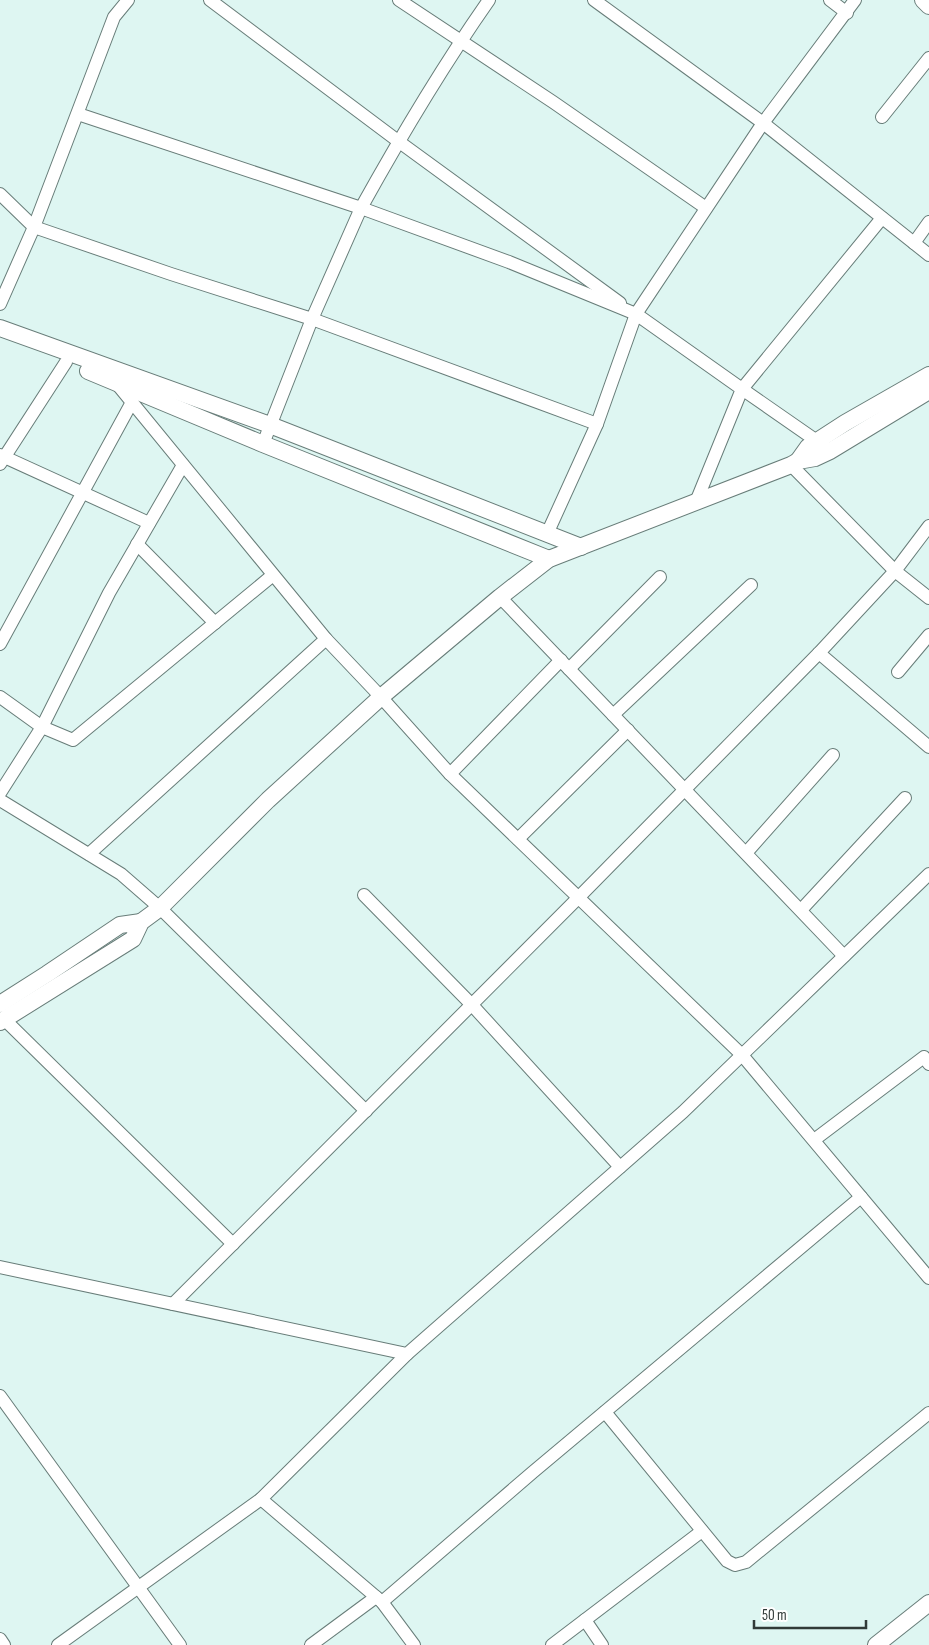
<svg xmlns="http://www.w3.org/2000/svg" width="929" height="1645" viewBox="0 0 929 1645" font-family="'Sofia Sans Condensed',sans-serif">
<rect width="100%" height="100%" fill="#def6f2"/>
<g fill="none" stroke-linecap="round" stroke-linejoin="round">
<defs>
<g id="minor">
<path d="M210,0L398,141L620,303"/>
<path d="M399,0L553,102L706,208"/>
<path d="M594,0L763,123L929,255"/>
<path d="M830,0L847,13"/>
<path d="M78,114L361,208C401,136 442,67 489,0"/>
<path d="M882,117L929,58"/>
<path d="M0,194L34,227L171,274L312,319L597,424"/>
<path d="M914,243L929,222"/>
<path d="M0,304L34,227L114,17L128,0"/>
<path d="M117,384L326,639L381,697L450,774L742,1055L929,1278"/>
<path d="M263,444L312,319L361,208L509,262L636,314L763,123L855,0"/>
<path d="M824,446L742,389L882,218"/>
<path d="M0,455L149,523"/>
<path d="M0,464L66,362"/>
<path d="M183,465L109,593L42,727L73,740L273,575"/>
<path d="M929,526L895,571L929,598"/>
<path d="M547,534L597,424L636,314L742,389L696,502"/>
<path d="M137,544L215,623"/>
<path d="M500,597L844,956"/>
<path d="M0,644L132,402"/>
<path d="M819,653L929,747"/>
<path d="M569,669L660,577"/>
<path d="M898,672L929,635"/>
<path d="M0,697L42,727L0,793"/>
<path d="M613,715L751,585"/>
<path d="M450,774L561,660"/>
<path d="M0,800L121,874L160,908L366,1111"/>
<path d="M518,839L628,730"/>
<path d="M746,853L833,755"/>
<path d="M89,854L326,639"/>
<path d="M364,895L472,1005L620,1167"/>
<path d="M801,910L905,798"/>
<path d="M4,1019L233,1244"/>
<path d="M814,1140L924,1057L929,1064"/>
<path d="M0,1267L407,1354L683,1112L929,874"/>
<path d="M173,1304L578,898L819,653L895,571L791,465"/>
<path d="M0,1396L180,1645"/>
<path d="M605,1412L727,1561L735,1565L746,1562L929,1413"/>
<path d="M261,1499L407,1354"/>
<path d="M382,1602L533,1472L861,1197"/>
<path d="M585,1620L602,1645"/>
<path d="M0,1639L4,1645"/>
<path d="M58,1645L261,1499L382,1602L414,1645"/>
<path d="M311,1645L376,1597"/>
<path d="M552,1645L702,1531"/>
</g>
<g id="tertiary">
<path d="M923,0L929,6"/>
<path d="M0,328L270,425L581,547"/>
<path d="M88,371L263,444L549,559"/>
<path d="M798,461L808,447L845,423L929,375"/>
<path d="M0,1004L47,974L120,925L141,922"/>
<path d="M0,1022L133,939L141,922L160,908L268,800L381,697L500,597L549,559L791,465L798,461L815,458L830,451L929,391"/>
<path d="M876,1645L929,1603"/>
</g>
</defs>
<use href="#minor" stroke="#687d79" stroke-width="14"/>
<use href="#tertiary" stroke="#687d79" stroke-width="18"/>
<use href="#minor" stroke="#fff" stroke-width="12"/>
<use href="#tertiary" stroke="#fff" stroke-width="16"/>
</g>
<path d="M754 1620v8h112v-8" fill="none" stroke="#313a38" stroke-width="2.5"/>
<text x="762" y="1620" font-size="15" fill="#313a38" stroke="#ffffff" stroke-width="4" paint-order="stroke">50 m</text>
</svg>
